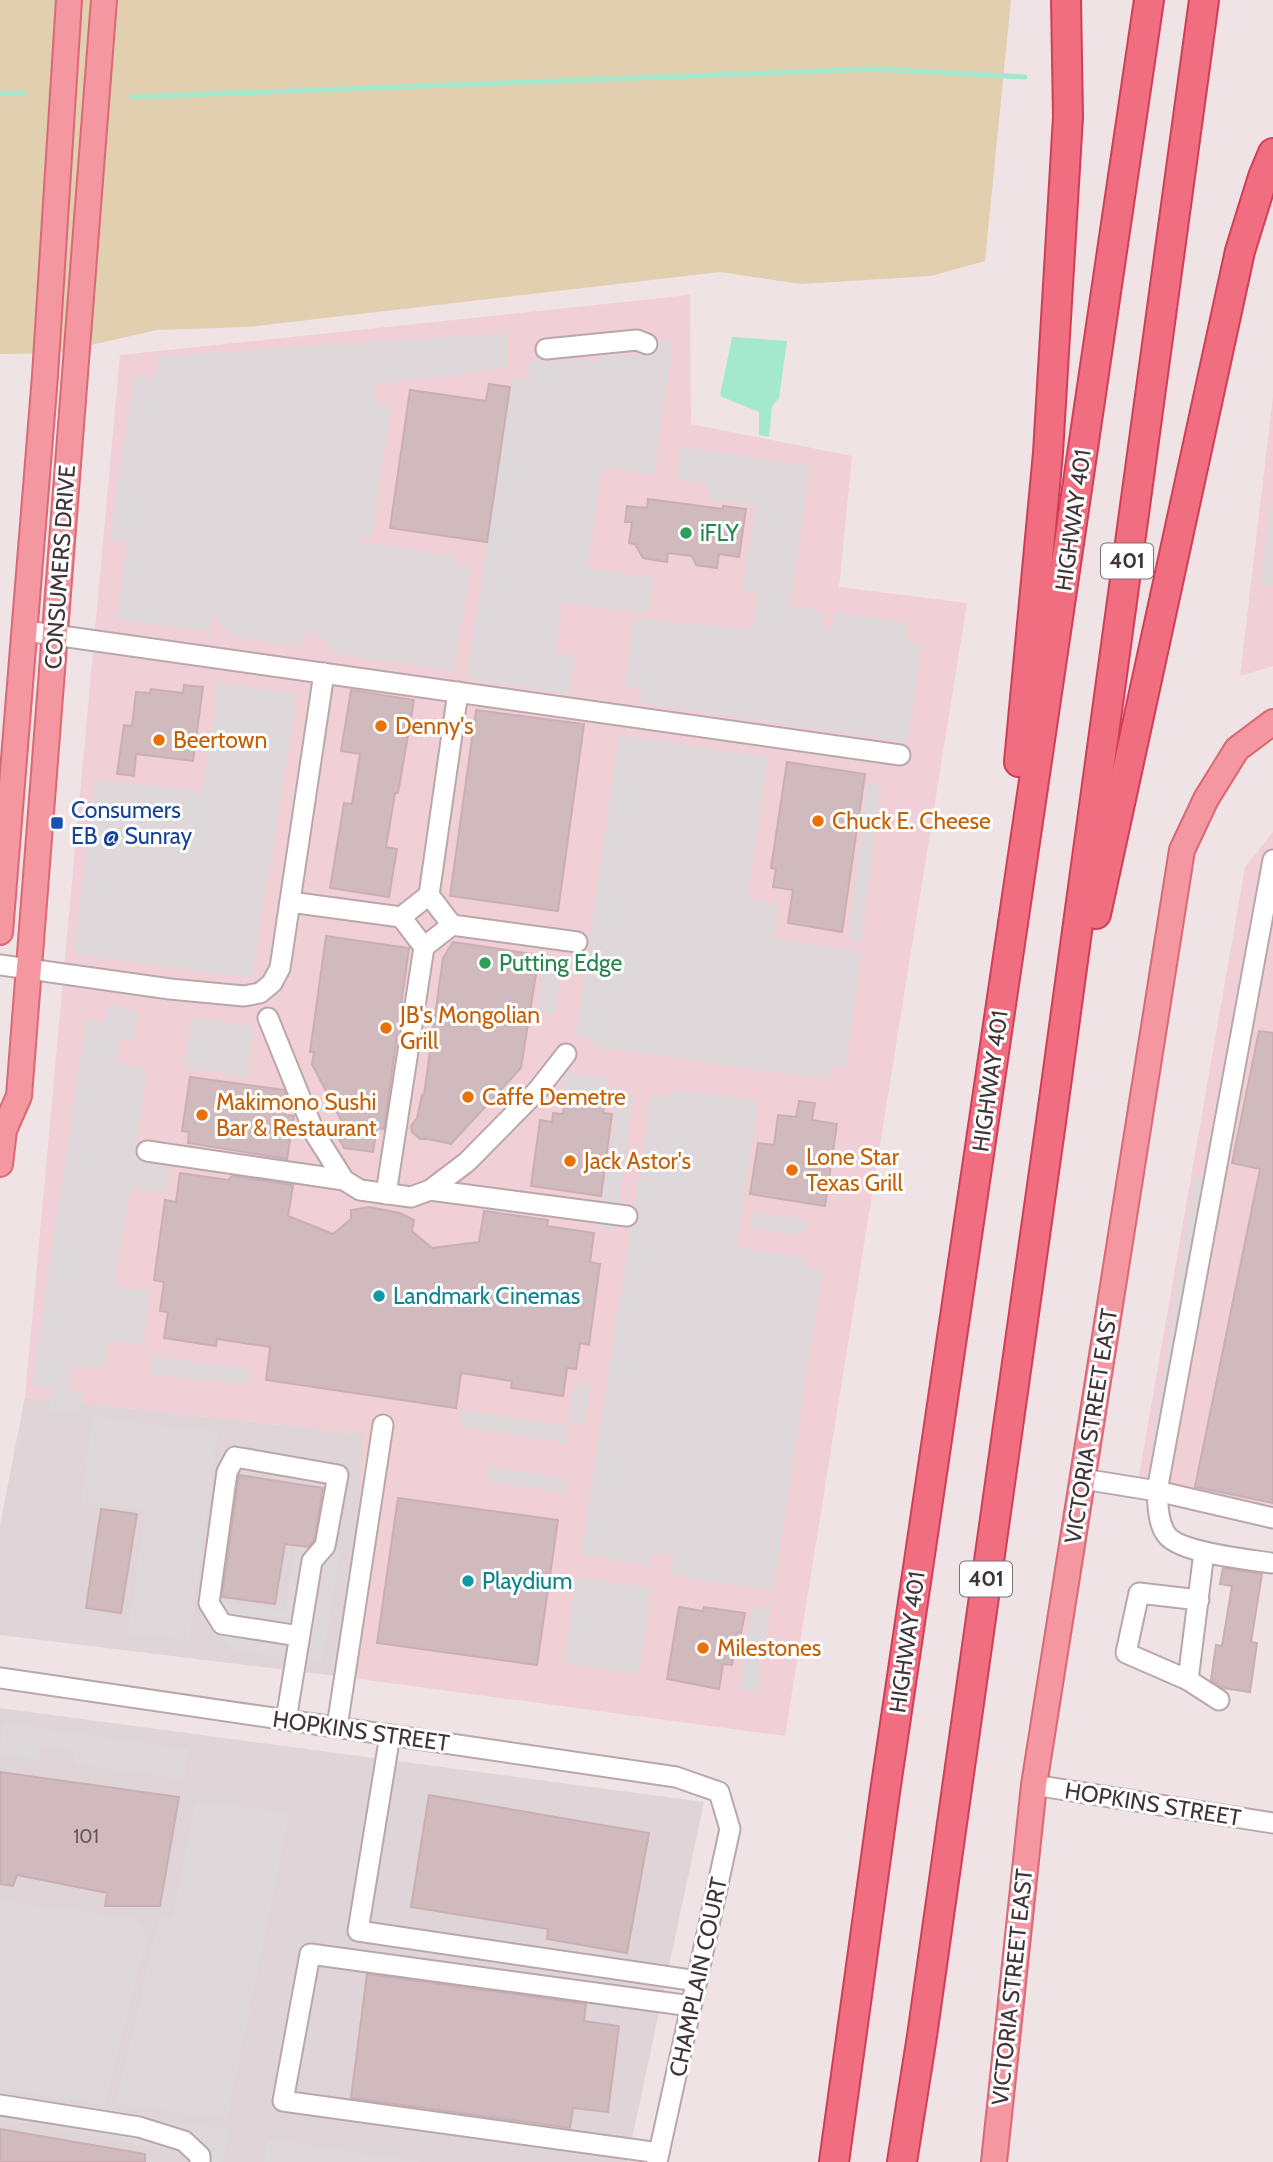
<svg xmlns="http://www.w3.org/2000/svg" width="1273" height="2162" viewBox="0 0 1273 2162" font-family="Cabin,sans-serif">
<rect width="100%" height="100%" fill="#f0e3e5"/>
<g fill="#f1cfd7">
<path d="M690,295L691,424L852,456L839,587L967,603L785,1736L345,1677L363,1434L25,1397L120,355Z"/>
<path d="M1273,396V666L1240,676Z"/>
<path d="M1273,832V1521L1136,1493L1245,867Z"/>
</g>
<g fill="#dfd5d8">
<path d="M25,1397L364,1434L345,1677L0,1635V1525Z"/>
<path d="M0,1708L704,1802L627,2162H0Z"/>
</g>
<path fill="#e1cfaf" d="M0,0H1011L985,261L931,276L801,284L720,272L247,327L157,330L56,353L0,354Z"/>
<g fill="#ded8da">
<path d="M507,333L508,368L377,384L375,402L391,405L371,539L355,537L354,541L454,556L453,564L470,567L454,671L338,654L318,634L304,632L301,647L235,637L212,615L209,632L116,619L127,542L110,539L134,375L150,377L155,375L157,370V356Z"/>
<path d="M639,338L673,343L654,475L602,468L587,568L654,578L649,614L562,602L555,653L575,656L569,694L467,679L511,379L528,381L531,359L563,363L565,357L601,362L603,352L636,357Z"/>
<path d="M681,447L811,466L790,606L823,611L821,628L832,630L835,612L908,623L906,642L922,644L907,742L639,703L641,690L624,687L635,618L752,630L757,594L743,591L755,507L707,499L709,484L677,479Z"/>
<path d="M1273,493V586L1260,584Z"/>
<path d="M218,683L297,694L252,978L73,954L96,780L203,791Z"/>
<path d="M619,735L768,757L747,899L779,904L774,939L862,952L845,1067L830,1065L828,1080L592,1046L593,1038L576,1036Z"/>
<path d="M867,783L881,784L862,941L848,940Z"/>
<path d="M546,956L563,958L555,1014L537,1012Z"/>
<path d="M108,1006L138,1011L133,1042L119,1040L116,1064L147,1069L137,1141L173,1147L166,1193L130,1189L115,1286L151,1292L143,1345L108,1340L103,1369L71,1365L68,1390L83,1393L80,1414L50,1410L53,1389L32,1386L86,1020L105,1022Z"/>
<path d="M192,1017L254,1026L247,1077L184,1068Z"/>
<path d="M566,1072L609,1078L607,1094L563,1088Z"/>
<path d="M671,1089L758,1101L736,1247L804,1258L803,1266L823,1269L773,1591L671,1575L674,1556L651,1552L649,1565L581,1555L651,1095L670,1098Z"/>
<path d="M618,1093L634,1095L615,1230L598,1228Z"/>
<path d="M1195,1175L1206,1177L1161,1457L1150,1455Z"/>
<path d="M753,1212L807,1219L804,1235L751,1228Z"/>
<path d="M151,1356L250,1369L248,1386L149,1373Z"/>
<path d="M575,1381L591,1385L584,1424L567,1421Z"/>
<path d="M461,1410L568,1426L565,1443L458,1426Z"/>
<path d="M93,1416L218,1432L189,1641L128,1633L145,1511L81,1502Z"/>
<path d="M490,1467L569,1479L566,1493L487,1482Z"/>
<path d="M295,1546L340,1550L322,1663L234,1651L211,1627L204,1600L285,1611Z"/>
<path d="M576,1577L651,1588L639,1674L564,1663Z"/>
<path d="M752,1606L771,1609L757,1693L739,1690Z"/>
<path d="M3,1723L189,1749L185,1779L74,1764L75,1751L42,1746L39,1760L0,1755Z"/>
<path d="M196,1802L290,1812L227,2119L116,2104L160,1914L172,1918Z"/>
<path d="M0,1901L135,1918L148,1937L104,2105L0,2089Z"/>
<path d="M0,2094L230,2130L223,2162H190L191,2153L0,2119Z"/>
<path d="M268,2139L421,2162H264Z"/>
</g>
<path fill="#a4e9cd" d="M732,337L787,341L779,398L772,406L769,437L759,435V412L720,396Z"/>
<g fill="none" stroke-linecap="round" stroke-linejoin="round">
<g stroke="#a4e9cd" stroke-width="5">
<path d="M0,94L24,93"/>
<path d="M132,97L875,69L1025,77"/>
</g>
</g>
<g fill="#d0babe" stroke="#caaeb3" stroke-width="2">
<path d="M489,384L510,387L487,542L390,528L410,390L486,401Z"/>
<path d="M648,499L723,509V506L746,509L739,557L719,554L717,568L696,565L692,556L668,553L667,562L643,558L635,544L629,543L632,522H625L627,506L647,508Z"/>
<path d="M184,685L203,687L193,761L136,754L134,776L117,774L124,725L132,726L136,692L150,693L151,689L183,693Z"/>
<path d="M351,690L414,700L398,793H395L386,847L397,849L389,897L330,888L344,803L352,804L360,754L341,751Z"/>
<path d="M476,710L584,724L558,911L450,896Z"/>
<path d="M787,762L865,774L842,932L788,923L793,890L773,887L776,869L771,868Z"/>
<path d="M326,936L409,948L384,1129L377,1128L373,1152L344,1148L333,1128L343,1124L312,1064L314,1052H310Z"/>
<path d="M453,942L539,955L521,1068L451,1144L428,1139H420L412,1132L411,1126L417,1118L422,1095H424L443,958Z"/>
<path d="M1259,1031L1273,1033V1503L1195,1487L1260,1169L1232,1163Z"/>
<path d="M190,1077L284,1090L288,1099L285,1115L294,1116L287,1159L188,1143L189,1132L182,1131Z"/>
<path d="M565,1096L605,1102L603,1113L612,1114L601,1196L531,1186L540,1120L552,1122L553,1113L563,1114Z"/>
<path d="M799,1101L815,1103L812,1120L837,1124L825,1206L750,1194L758,1143L774,1145L778,1115L796,1117Z"/>
<path d="M180,1173L228,1180L232,1176L293,1185L288,1216L333,1234L351,1219V1210L369,1207L400,1213L414,1220L412,1231L432,1248L479,1242L484,1211L548,1220L547,1226L594,1233L590,1262L600,1264L589,1345L580,1343L576,1369L567,1368L563,1396L511,1388L512,1381L461,1373L456,1408L266,1380L270,1347L217,1339L216,1346L164,1338L168,1312L160,1311L164,1282L154,1280L165,1200L176,1202Z"/>
<path d="M239,1475L323,1488L314,1541L308,1547L285,1544L275,1604L222,1597Z"/>
<path d="M398,1498L558,1520L537,1665L377,1643Z"/>
<path d="M101,1509L137,1514L121,1613L86,1608Z"/>
<path d="M1223,1568L1262,1574L1251,1642L1257,1643L1250,1692L1223,1688L1211,1680L1216,1645L1222,1646L1232,1586L1220,1584Z"/>
<path d="M679,1607L703,1611L704,1607L745,1613L741,1633L737,1632L732,1665L723,1664L719,1689L667,1679Z"/>
<path d="M0,1772L179,1797L160,1906H105L107,1893L17,1875L13,1886L0,1884Z"/>
<path d="M429,1795L649,1833L627,1953L547,1939L548,1929L411,1907Z"/>
<path d="M367,1974L586,2004L584,2021L619,2026L608,2112L573,2108L570,2128L351,2098Z"/>
<path d="M0,2129L145,2154V2162H0Z"/>
</g>
<g fill="none" stroke-linecap="round" stroke-linejoin="round">
<defs>
<g id="minor">
<path d="M546,349L637,340L647,344"/>
<path d="M26,631L900,755"/>
<path d="M429,895L458,692"/>
<path d="M290,902L401,917"/>
<path d="M452,925L424,947L401,917L429,895L452,925L577,942"/>
<path d="M0,965L170,989L244,996L260,993L272,983L280,968L324,673"/>
<path d="M268,1018L315,1134L344,1180L360,1190L411,1197L430,1190L467,1162L537,1091L566,1054"/>
<path d="M147,1151L344,1180"/>
<path d="M430,1190L627,1216"/>
<path d="M386,1194L424,947"/>
<path d="M1083,1479L1157,1491L1273,1518"/>
<path d="M1271,1563C1247,1559 1178,1553 1166,1534C1158,1523 1158,1505 1157,1491L1273,860"/>
<path d="M1199,1600L1139,1593L1126,1653L1188,1680L1204,1552"/>
<path d="M0,1678L676,1777L719,1792L730,1829L657,2162"/>
<path d="M1188,1680L1219,1700"/>
<path d="M286,1720L312,1561L325,1546L338,1475L235,1457L227,1472L209,1603L222,1624L299,1636"/>
<path d="M337,1727L383,1425"/>
<path d="M390,1735L358,1931L697,1981"/>
<path d="M1034,1785L1273,1823"/>
<path d="M0,2105L139,2127L184,2141L200,2156V2162"/>
<path d="M659,2153L283,2101L310,1954L691,2006"/>
</g>
<g id="major">
<path d="M0,932L45,376L69,0"/>
<path d="M0,1164L4,1130L19,1096L104,0"/>
<path d="M994,2162L1034,1785L1182,850L1206,799L1237,749L1273,722"/>
</g>
<g id="highway">
<path d="M1019,762L1048,453L1068,117L1066,0"/>
<path d="M1096,914L1240,251L1263,177L1273,153"/>
<path d="M834,2162L885,1792L1149,0"/>
<path d="M902,2162L922,2036L1051,1122L1204,0"/>
</g>
</defs>
<use href="#minor" stroke="#baa7aa" stroke-width="23"/>
<use href="#major" stroke="#d86975" stroke-width="28"/>
<use href="#highway" stroke="#cf3f58" stroke-width="32"/>
<use href="#minor" stroke="#fff" stroke-width="19"/>
<use href="#major" stroke="#f597a0" stroke-width="24"/>
<use href="#highway" stroke="#f16d80" stroke-width="28"/>
</g>
<g fill="#2e9e5b" stroke="#fff" stroke-width="2.5">
<circle cx="686" cy="533" r="7"/>
<circle cx="485" cy="963" r="7"/>
</g>
<g fill="#e8710a" stroke="#fff" stroke-width="2.5">
<circle cx="381" cy="726" r="7"/>
<circle cx="159" cy="740" r="7"/>
<circle cx="818" cy="821" r="7"/>
<circle cx="386" cy="1028" r="7"/>
<circle cx="468" cy="1097" r="7"/>
<circle cx="202" cy="1115" r="7"/>
<circle cx="570" cy="1161" r="7"/>
<circle cx="792" cy="1170" r="7"/>
<circle cx="703" cy="1648" r="7"/>
</g>
<rect fill="#1a4fb4" stroke="#fff" stroke-width="2.5" x="50" y="816" width="14" height="14" rx="3.5"/>
<g fill="#0f9aa8" stroke="#fff" stroke-width="2.5">
<circle cx="379" cy="1296" r="7"/>
<circle cx="468" cy="1581" r="7"/>
</g>
<g text-anchor="middle" stroke-width="6" stroke-linejoin="round" paint-order="stroke">
<g font-size="19" fill="#655659">
<text x="86" y="1843">101</text>
</g>
<g fill="#fff" stroke="#7a7173" stroke-width="2">
<rect x="1101" y="543.5" width="52" height="35" rx="5"/>
<rect x="960" y="1561.5" width="52" height="35" rx="5"/>
</g>
<g font-size="21" font-weight="bold" fill="#413437">
<text x="1127" y="568">401</text>
<text x="986" y="1586">401</text>
</g>
<g font-size="23" fill="#413437" stroke="#fff">
<text transform="translate(1073 520) rotate(-82)" y="8">HIGHWAY 401</text>
<text transform="translate(60 567) rotate(-86)" y="8">CONSUMERS DRIVE</text>
<text transform="translate(990 1081) rotate(-82)" y="8">HIGHWAY 401</text>
<text transform="translate(1091 1426) rotate(-81)" y="8">VICTORIA STREET EAST</text>
<text transform="translate(907 1642) rotate(-82)" y="8">HIGHWAY 401</text>
<text transform="translate(361 1731) rotate(8)" y="8">HOPKINS STREET</text>
<text transform="translate(1153 1804) rotate(9)" y="8">HOPKINS STREET</text>
<text transform="translate(698 1977) rotate(-78)" y="8">CHAMPLAIN COURT</text>
<text transform="translate(1012 1987) rotate(-84)" y="8">VICTORIA STREET EAST</text>
</g>
<g font-size="23" fill="#27864d" stroke="#fff" text-anchor="start">
<text x="700" y="541">iFLY</text>
<text x="499" y="971">Putting Edge</text>
</g>
<g font-size="23" fill="#c56008" stroke="#fff" text-anchor="start">
<text x="395" y="734">Denny's</text>
<text x="173" y="748">Beertown</text>
<text x="832" y="829">Chuck E. Cheese</text>
<text x="400" y="1023">JB's Mongolian<tspan x="400" dy="26">Grill</tspan></text>
<text x="482" y="1105">Caffe Demetre</text>
<text x="216" y="1110">Makimono Sushi<tspan x="216" dy="26">Bar &amp; Restaurant</tspan></text>
<text x="806" y="1165">Lone Star<tspan x="806" dy="26">Texas Grill</tspan></text>
<text x="584" y="1169">Jack Astor's</text>
<text x="717" y="1656">Milestones</text>
</g>
<g font-size="23" fill="#164399" stroke="#fff" text-anchor="start">
<text x="71" y="818">Consumers<tspan x="71" dy="26">EB @ Sunray</tspan></text>
</g>
<g font-size="23" fill="#0d838f" stroke="#fff" text-anchor="start">
<text x="393" y="1304">Landmark Cinemas</text>
<text x="482" y="1589">Playdium</text>
</g>
</g>
</svg>
